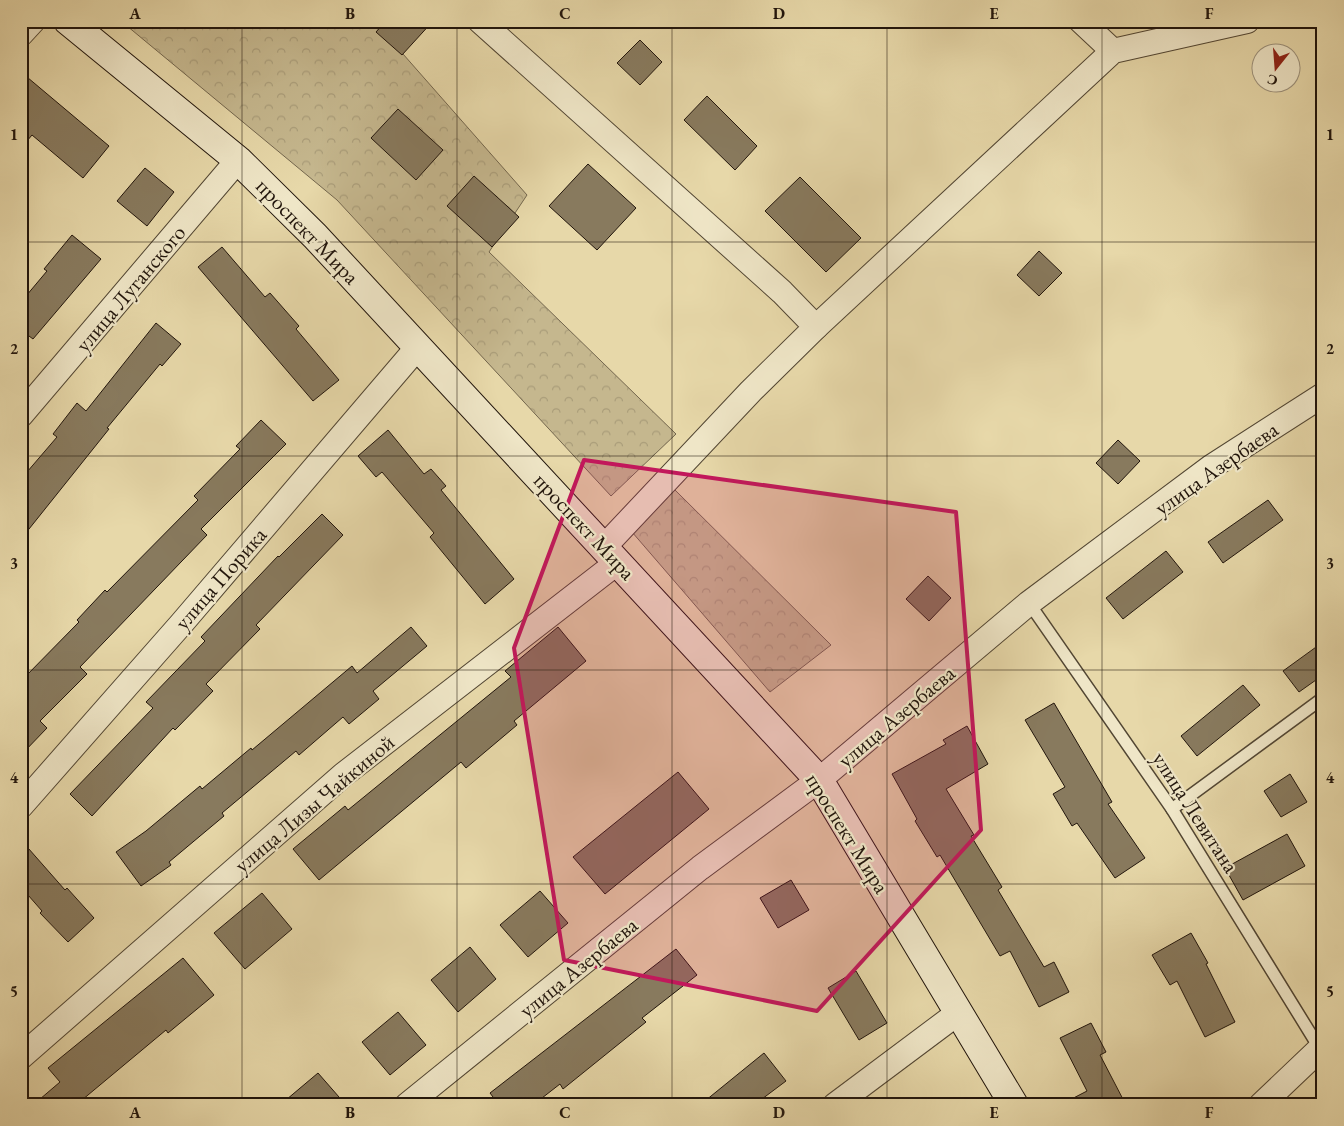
<svg xmlns="http://www.w3.org/2000/svg" width="1344" height="1126" viewBox="0 0 1344 1126" font-family="'EB Garamond',serif">
<defs>
<pattern id="forest-crowns" width="20" height="18" patternUnits="userSpaceOnUse" patternTransform="scale(1.25)"><rect width="20" height="18" fill="#c5b78e"/><path d="M2 6a3 3 0 1 1 6 0M12 15a3 3 0 1 1 6 0" fill="none" stroke="#a99c79"/></pattern>
</defs>
<rect width="100%" height="100%" fill="#e7d8a9"/>
<filter id="stains"><feTurbulence type="fractalNoise" baseFrequency=".004" numOctaves="4"/><feColorMatrix values="0 0 0 0 .2 0 0 0 0 .09 0 0 0 0 .02 0 0 0 .5 -.17"/></filter>
<radialGradient id="worn" r=".72"><stop offset=".6" stop-color="#630" stop-opacity="0"/><stop offset="1" stop-color="#630" stop-opacity=".3"/></radialGradient>
<g fill="url(#forest-crowns)" stroke="#73664d">
<path d="M121,21H374L527,195L489,252L676,434L611,496L337,200Z"/>
<path d="M673,488L831,645L770,692L632,532Z"/>
</g>
<g fill="#887a5e" stroke="#21150c">
<path d="M386,21H433L402,55L376,32Z"/>
<path d="M640,40L662,62L640,85L617,63Z"/>
<path d="M21,72L109,146L83,178L32,135L21,148Z"/>
<path d="M707,96L757,146L735,170L684,120Z"/>
<path d="M398,109L443,150L416,180L371,138Z"/>
<path d="M588,164L636,208L597,250L549,206Z"/>
<path d="M145,168L174,192L147,226L117,201Z"/>
<path d="M474,176L519,217L492,247L447,206Z"/>
<path d="M800,177L861,238L826,272L765,211Z"/>
<path d="M72,235L101,259L33,339L21,330V302L47,271L44,269Z"/>
<path d="M222,247L265,297L270,293L299,326L296,329L339,380L313,401L198,267Z"/>
<path d="M1039,251L1062,273L1039,296L1017,275Z"/>
<path d="M156,323L181,344L162,366L160,364L107,428L109,429L21,539V479L57,437L53,434L77,403L86,411Z"/>
<path d="M261,420L286,444L201,529L207,535L80,667L87,674L40,721L47,728L21,755V681L79,622L77,620L105,590L107,592L198,500L194,496L240,449L236,446Z"/>
<path d="M388,430L424,474L431,469L446,486L441,490L514,579L485,604L430,537L434,533L382,472L376,477L358,456Z"/>
<path d="M1118,440L1140,461L1118,484L1096,463Z"/>
<path d="M1268,500L1283,520L1223,563L1208,542Z"/>
<path d="M322,514L343,535L256,625L260,629L206,684L213,691L175,730L173,728L92,816L70,794L153,708L146,702L205,641L201,637L278,556L279,557Z"/>
<path d="M1166,551L1183,572L1123,619L1106,598Z"/>
<path d="M928,576L951,598L929,621L906,599Z"/>
<path d="M411,627L427,646L373,691L379,699L349,724L343,717L299,755L296,751L222,813L224,816L169,862L171,865L141,886L116,852L146,831L200,786L202,789L251,748L252,750L352,666L357,673Z"/>
<path d="M558,627L586,661L514,721L517,725L466,768L461,762L319,880L293,849L345,806L348,810L511,677L505,671Z"/>
<path d="M1323,642V675L1299,692L1283,671Z"/>
<path d="M1243,685L1260,705L1197,756L1181,736Z"/>
<path d="M1054,703L1112,802L1108,804L1145,858L1115,878L1077,823L1072,826L1053,794L1065,787L1025,720Z"/>
<path d="M967,726L988,764L946,789L974,835L971,836L1002,887L998,890L1044,967L1054,962L1069,992L1039,1007L1010,951L1000,956L940,855L937,857L915,821L917,819L892,774L946,744L943,740Z"/>
<path d="M678,772L709,809L605,894L573,857Z"/>
<path d="M1290,774L1307,802L1281,817L1264,791Z"/>
<path d="M1287,834L1305,866L1243,900L1225,868Z"/>
<path d="M21,840L65,890L67,888L94,918L68,942L40,913L42,911L21,887Z"/>
<path d="M791,880L809,910L778,928L760,898Z"/>
<path d="M540,891L568,923L528,957L500,925Z"/>
<path d="M262,893L292,929L245,969L214,933Z"/>
<path d="M1191,933L1208,963L1206,964L1235,1022L1205,1037L1177,981L1170,985L1152,955Z"/>
<path d="M470,947L496,979L458,1012L431,980Z"/>
<path d="M676,949L697,975L642,1018L646,1022L563,1089L560,1084L533,1105H499L490,1093Z"/>
<path d="M183,958L214,995L168,1033L166,1030L76,1105H33L60,1082L48,1068Z"/>
<path d="M856,971L887,1023L859,1040L828,988Z"/>
<path d="M398,1012L426,1045L390,1075L362,1042Z"/>
<path d="M1091,1023L1106,1052L1100,1055L1126,1105H1060L1087,1091L1060,1038Z"/>
<path d="M764,1053L786,1081L754,1105H700Z"/>
<path d="M318,1073L346,1105H280Z"/>
</g>
<g fill="none" stroke-linecap="round" stroke-linejoin="round">
<defs>
<g id="lane">
<path d="M1029,603L1172,809L1320,1049"/>
<path d="M1172,809L1323,698"/>
</g>
<g id="street">
<path d="M480,21L782,292L816,327L751,391L604,547"/>
<path d="M1081,21L1113,51"/>
<path d="M21,34L33,21"/>
<path d="M816,327L1113,51L1247,21"/>
<path d="M21,415L238,160"/>
<path d="M21,806L182,623L417,348"/>
<path d="M21,1057L343,775L618,562"/>
<path d="M407,1105L700,868L819,780L1029,603L1211,467L1323,395"/>
<path d="M835,1105L958,1013"/>
<path d="M1261,1105L1323,1046"/>
</g>
<path id="secondary" d="M68,21L238,160L315,236L819,780L1014,1105"/>
</defs>
<use href="#lane" stroke="#524633" stroke-width="14"/>
<use href="#street" stroke="#524633" stroke-width="26"/>
<use href="#secondary" stroke="#21150c" stroke-width="30"/>
<use href="#lane" stroke="#efe6c7" stroke-width="11"/>
<use href="#street" stroke="#efe6c7" stroke-width="24"/>
<use href="#secondary" stroke="#efe6c7" stroke-width="28"/>
</g>
<path fill="#c2185b" fill-opacity="0.2" stroke="#c2185b" stroke-width="4" stroke-linejoin="round" d="M584,460L956,512L981,830L817,1011L564,960L514,648Z"/>
<path fill="none" stroke="#21150c" stroke-width="1" stroke-opacity="0.55" d="M242,21V1105M457,21V1105M672,21V1105M887,21V1105M1102,21V1105M21,242H1323M21,456H1323M21,670H1323M21,884H1323"/>
<g text-anchor="middle" stroke-width="4.5" stroke-linejoin="round" paint-order="stroke">
<g font-size="22" fill="#21150c" stroke="#efe6c7">
<text transform="translate(308 231) rotate(46)" y="8">проспект Мира</text>
<text transform="translate(130 288) rotate(-50)" y="8">улица Луганского</text>
<text transform="translate(1216 468) rotate(-35)" y="8">улица Азербаева</text>
<text transform="translate(585 526) rotate(47)" y="8">проспект Мира</text>
<text transform="translate(220 578) rotate(-49)" y="8">улица Порика</text>
<text transform="translate(896 716) rotate(-40)" y="8">улица Азербаева</text>
<text transform="translate(314 803) rotate(-40)" y="8">улица Лизы Чайкиной</text>
<text transform="translate(1196 812) rotate(57)" y="8">улица Левитана</text>
<text transform="translate(848 833) rotate(58)" y="8">проспект Мира</text>
<text transform="translate(578 967) rotate(-39)" y="8">улица Азербаева</text>
</g>
</g>
<rect width="1344" height="1126" fill="none" stroke="#e7d8a9" stroke-width="55"/>
<g transform="translate(1276 68) rotate(197)"><circle r="24" fill="#efe6c7" stroke="#9d927c"/>
<path d="M0-4L9 19L0 12L-9 19Z" fill="#8f2418"/>
<text y="-8" font-size="14" font-weight="bold" text-anchor="middle" fill="#21150c">С</text>
</g>
<rect x="28" y="28" width="1288" height="1070" fill="none" stroke="#21150c" stroke-width="2"/>
<g font-size="16" text-anchor="middle" font-weight="bold" fill="#21150c">
<text x="135" y="19">A</text>
<text x="350" y="19">B</text>
<text x="565" y="19">C</text>
<text x="779" y="19">D</text>
<text x="994" y="19">E</text>
<text x="1209" y="19">F</text>
<text x="14" y="140">1</text>
<text x="1330" y="140">1</text>
<text x="14" y="354">2</text>
<text x="1330" y="354">2</text>
<text x="14" y="569">3</text>
<text x="1330" y="569">3</text>
<text x="14" y="783">4</text>
<text x="1330" y="783">4</text>
<text x="14" y="997">5</text>
<text x="1330" y="997">5</text>
<text x="135" y="1118">A</text>
<text x="350" y="1118">B</text>
<text x="565" y="1118">C</text>
<text x="779" y="1118">D</text>
<text x="994" y="1118">E</text>
<text x="1209" y="1118">F</text>
</g>
<rect width="100%" height="100%" filter="url(#stains)"/>
<rect width="100%" height="100%" fill="url(#worn)"/>
</svg>
